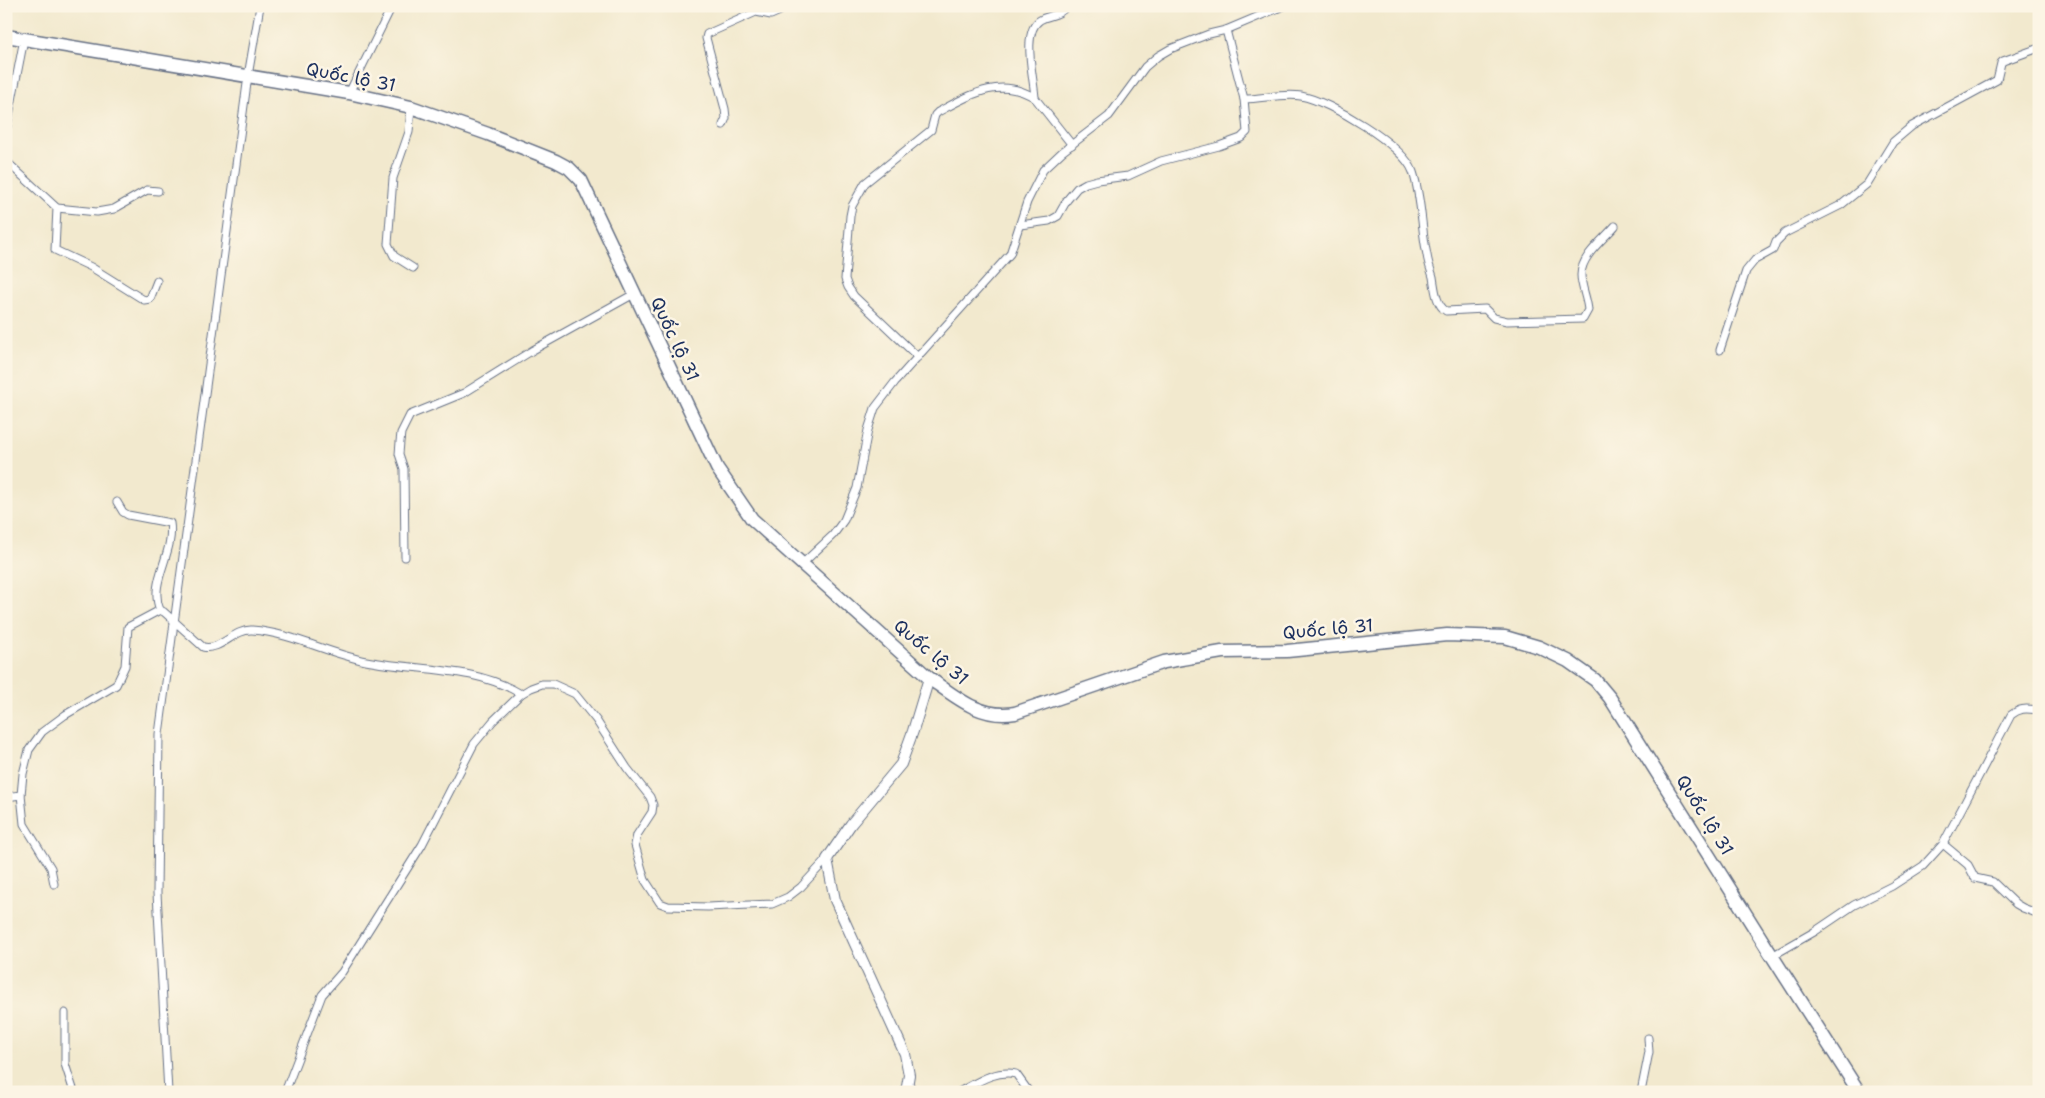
<svg xmlns="http://www.w3.org/2000/svg" width="2045" height="1098" viewBox="0 0 2045 1098" font-family="'Shantell Sans',sans-serif">
<rect width="100%" height="100%" fill="#fcf5e5"/>
<filter id="ink" filterUnits="userSpaceOnUse"><feTurbulence type="fractalNoise" baseFrequency=".02" numOctaves="2"/><feDisplacementMap in="SourceGraphic" scale="10" xChannelSelector="R" yChannelSelector="G"/><feConvolveMatrix kernelMatrix="1 2 1 2 8 2 1 2 1" color-interpolation-filters="sRGB"/></filter>
<filter id="wash" filterUnits="userSpaceOnUse"><feTurbulence type="fractalNoise" baseFrequency=".0096" numOctaves="4" result="noise"/><feDisplacementMap in="SourceGraphic" scale="20" xChannelSelector="R" yChannelSelector="G"/><feGaussianBlur stdDeviation="1.12" result="paint"/><feColorMatrix in="noise" values="0 0 0 0 0 0 0 0 0 0 0 0 0 0 0 0 0 1.4 0 .05"/><feComposite in="paint" operator="in"/></filter>
<g filter="url(#wash)">
<rect width="100%" height="100%" fill="#f2e9ce"/>
</g>
<g filter="url(#ink)">
<g fill="none" stroke-linecap="round" stroke-linejoin="round">
<defs>
<g id="street">
<path d="M1226,30L1244,99C1262,99 1283,93 1301,96C1329,101 1404,145 1413,172C1422,199 1421,228 1427,255C1428,263 1431,270 1433,277C1435,289 1436,305 1446,311L1485,309L1494,318L1507,321L1583,319L1588,310C1587,298 1581,286 1581,275C1581,256 1604,239 1615,226"/>
<path d="M349,93L392,6"/>
<path d="M1035,98C1034,78 1021,32 1040,20C1050,14 1059,17 1066,6"/>
<path d="M411,107L409,132L393,178L388,244L394,256L413,268"/>
<path d="M723,125L726,118L725,109L706,38L707,34L756,12L771,15L780,11V6"/>
<path d="M6,131L24,39"/>
<path d="M6,161L57,208L97,212L114,209L147,190L158,191"/>
<path d="M57,208L55,250L91,267L144,300L150,299L157,281"/>
<path d="M1020,225L1049,221L1058,216L1067,200L1077,188L1086,183L1097,180L1128,176L1161,161L1219,146L1241,138L1247,132L1244,99"/>
<path d="M1720,350L1746,271L1755,260L1773,250L1776,242L1785,233L1841,205L1867,184L1893,142L1912,126L1997,80L2001,63L2003,61L2039,48"/>
<path d="M918,357L854,296L848,287L845,279L850,216L852,206L865,183L931,130L935,115L938,112C970,95 1000,76 1035,98L1072,145"/>
<path d="M117,502L123,512L128,515L170,523C175,553 148,582 160,610"/>
<path d="M405,557L404,469L399,454L400,442L401,433L410,415L464,393L533,350L634,294"/>
<path d="M802,564L833,535L844,520L857,488L868,430L875,408L895,382L1010,254L1027,202L1043,170L1062,152L1109,116L1145,67L1158,56L1170,49L1209,34L1226,30L1283,6"/>
<path d="M6,797L21,795"/>
<path d="M1943,844L1968,865L1975,878L1993,882L2016,904L2023,908L2039,914"/>
<path d="M54,884L51,868L24,824L21,795L23,774L29,750L42,732L65,715L116,685L125,666L128,627L160,610L164,612L203,647C221,651 234,629 252,630C291,633 327,653 366,661C417,671 475,666 521,694"/>
<path d="M1772,956L1814,932L1854,905L1892,886L1923,866L1943,844L2011,715C2021,707 2027,709 2039,710"/>
<path d="M65,1013V1064L74,1092"/>
<path d="M908,1083L915,1092"/>
<path d="M168,1092L157,893L159,734L248,76L260,6"/>
<path d="M285,1092L322,995L342,972L422,845L474,744L493,721L521,694L531,688L542,684H553L575,694L596,720L627,768L650,797L653,805L652,812L637,835L635,845L645,880L660,903L668,906L708,907L772,904L788,897L801,887L827,859"/>
<path d="M959,1092C976,1083 996,1069 1016,1074L1029,1092"/>
<path d="M1641,1092L1649,1052L1648,1038"/>
</g>
<path id="secondary" d="M906,1092L909,1075L905,1054L835,900L827,859L851,824L901,764L913,731L929,678"/>
<path id="highway" d="M6,36L349,93L411,107L488,134L556,161L569,168L581,180L717,468L752,519L929,678C956,697 980,719 1015,713L1164,662L1222,652L1287,651L1447,635L1505,637L1539,647L1568,661L1595,680L1610,698L1767,948L1859,1092"/>
</defs>
<use href="#street" stroke="#667085" stroke-width="9"/>
<use href="#secondary" stroke="#667085" stroke-width="12"/>
<use href="#highway" stroke="#667085" stroke-width="15"/>
<use href="#street" stroke="#fff" stroke-width="7"/>
<use href="#secondary" stroke="#fff" stroke-width="10"/>
<use href="#highway" stroke="#fff" stroke-width="12"/>
</g>
</g>
<g text-anchor="middle" stroke-width="5" stroke-linejoin="round" paint-order="stroke">
<g font-size="18" fill="#1b2f5e" stroke="#fcf5e5">
<text transform="translate(351 77) rotate(11)" y="6">Quốc lộ 31</text>
<text transform="translate(675 339) rotate(65)" y="6">Quốc lộ 31</text>
<text transform="translate(1328 629) rotate(-5)" y="6">Quốc lộ 31</text>
<text transform="translate(931 652) rotate(40)" y="6">Quốc lộ 31</text>
<text transform="translate(1705 815) rotate(58)" y="6">Quốc lộ 31</text>
</g>
</g>
<rect width="2045" height="1098" fill="none" stroke="#fcf5e5" stroke-width="25"/>
</svg>
